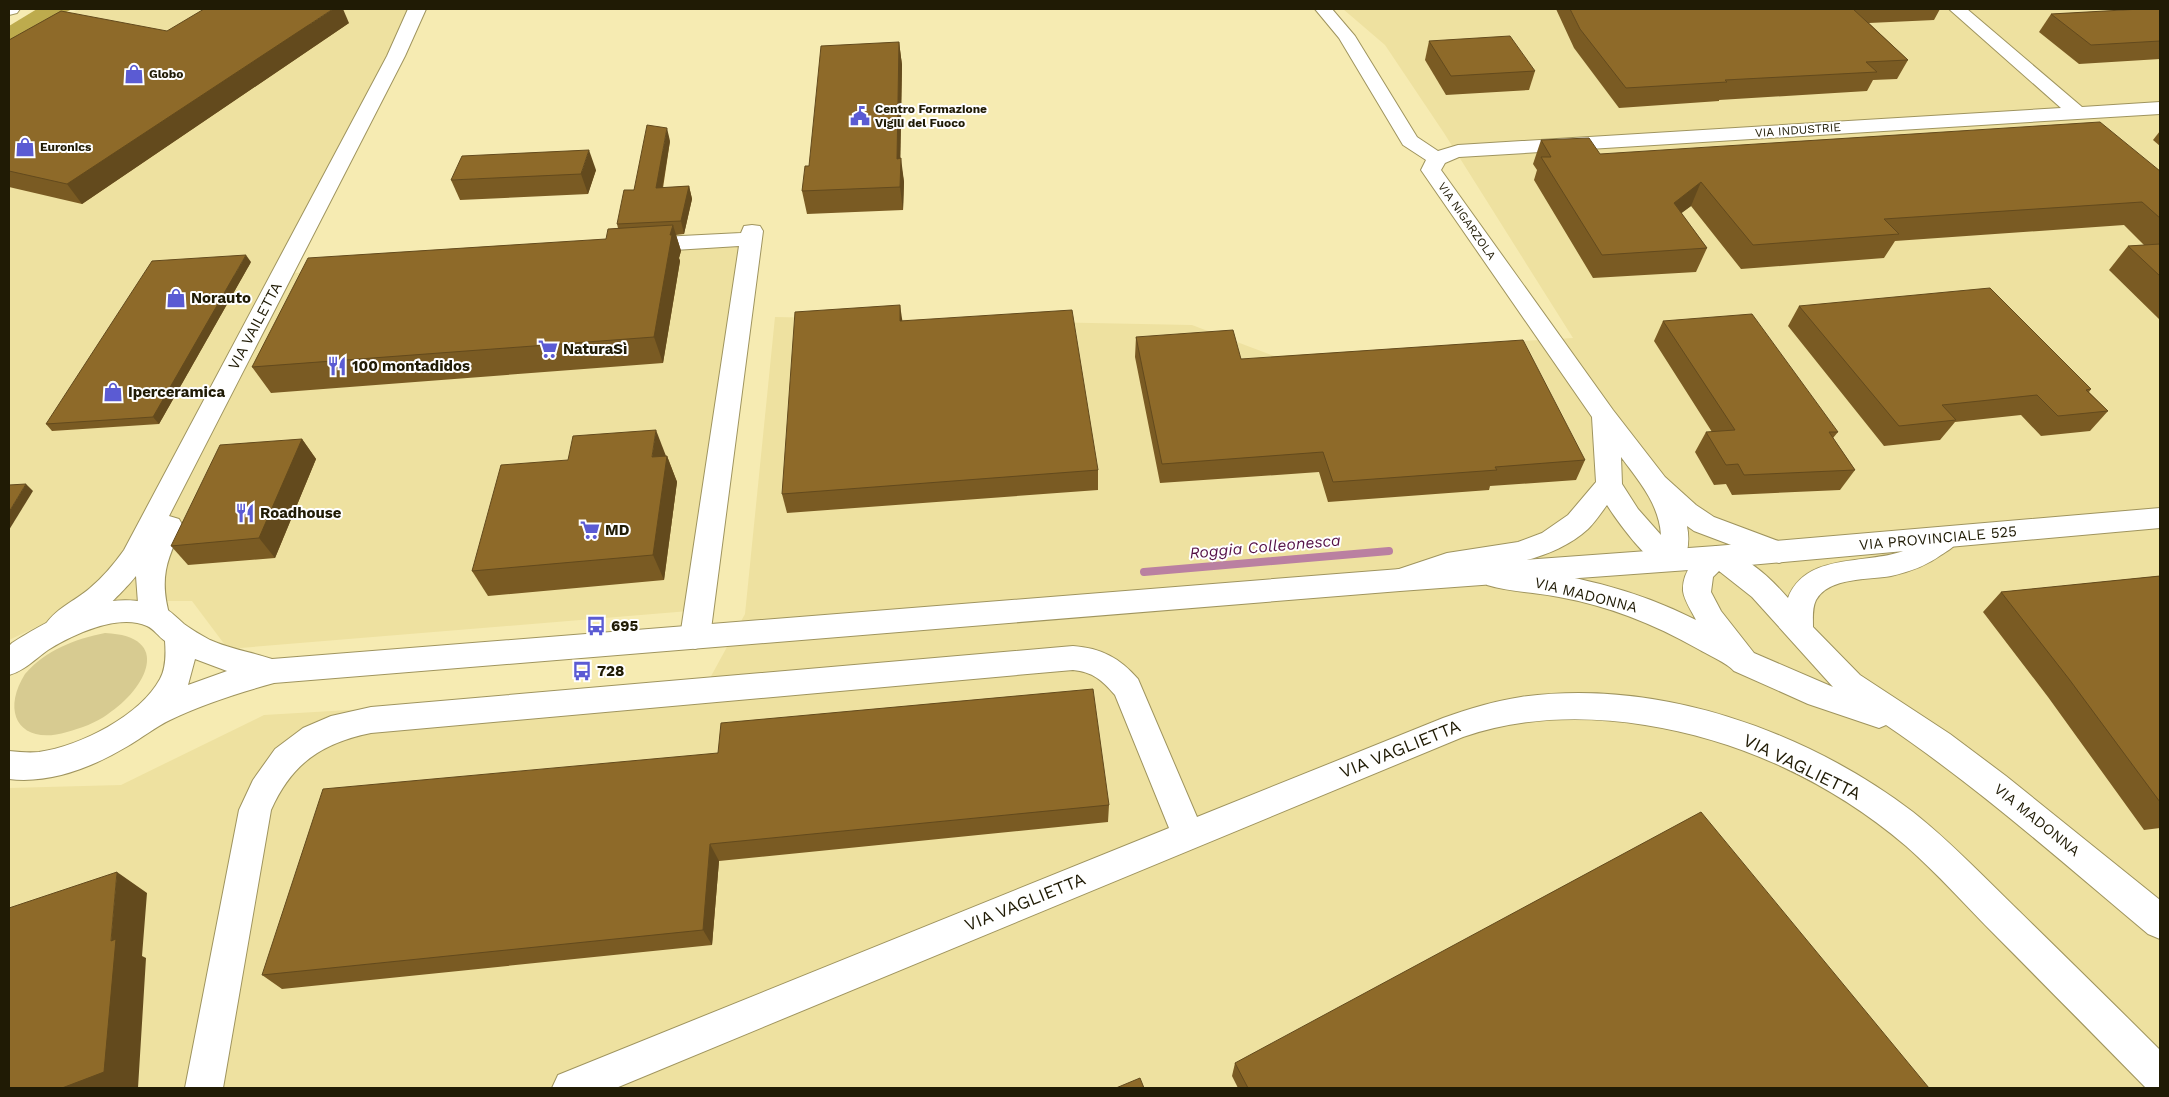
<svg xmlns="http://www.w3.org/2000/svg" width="2169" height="1097" viewBox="0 0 2169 1097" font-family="'Work Sans',sans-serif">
<rect width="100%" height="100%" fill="#f6ebb2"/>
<g fill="#eee1a0">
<path d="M78,9H406L407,19L277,274L745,244L689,611L228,649L192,601H91L9,640V48Z"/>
<path d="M1343,9H2160V1088H9V788L121,785L264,715L704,689L745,614L775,317L1192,325L1274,356L1573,338L1444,133L1385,45Z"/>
</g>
<path fill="#d7cb91" d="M105,633C174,636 146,689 108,714C96,723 81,728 67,732C21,746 0,714 25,674C46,650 75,639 105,633Z"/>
<path fill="#bdab4d" d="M37,9H72L9,42V26Z"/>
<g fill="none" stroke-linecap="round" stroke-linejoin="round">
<path stroke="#ba80a1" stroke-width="8" d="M1144,572L1389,551"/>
<defs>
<g id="minor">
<path d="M408,9H426L405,56L169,516L179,519L183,526C166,560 159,579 170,617L166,625L156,629L146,625L138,603L136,576C124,591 80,636 60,638C57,639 52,636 49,635L44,627C53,610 75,601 90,588C103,577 114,564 124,550L387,56Z"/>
<path d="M1315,9H1332L1355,36L1417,137L1438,151L1458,145L2061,108L1949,9H1967L2082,107L2160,102V114L1459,157L1445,163L1441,170L1613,410L1665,477L1696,505L1714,517L1789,545L1793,552L1789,559L1779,563L1694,531L1687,526C1690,541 1688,554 1681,568C1677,569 1673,571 1669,570C1651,568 1617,521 1607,505C1601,513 1595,522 1588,529C1564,551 1530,561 1499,566C1568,574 1634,588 1696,620C1692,612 1684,600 1683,591C1682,571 1698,552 1716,546C1746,556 1768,575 1788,598C1806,552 1865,565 1903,551C1923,544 1934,523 1957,530L1961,537C1956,546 1949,550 1941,555C1926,566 1909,572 1891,576C1869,580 1829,577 1816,600C1812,608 1813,618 1813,627L1860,675L1950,734L2006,776L2160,900V939L2148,934C2062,862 1979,788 1886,725L1879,728L1808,704L1734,671C1727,663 1708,655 1698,649C1654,624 1609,606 1559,597C1535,592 1510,592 1487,585L1483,577L1487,569L1494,567L1448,575L1406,589L1396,586L1392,578L1396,570L1447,553L1518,542L1542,533L1568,515L1596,482L1592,417L1421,170L1426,160L1403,145L1339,38ZM1621,457C1639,481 1659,504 1661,535L1638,509L1622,484ZM1719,571L1752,597L1833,687L1754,653L1721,611L1711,592L1713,577Z"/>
<path d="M752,225L760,226L763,231L710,637L705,645L695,649L685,645L680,637L739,246L642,252L634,250L631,245L634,240L642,238L741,233L744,226Z"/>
<path d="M1073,646C1101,648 1120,658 1138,679L1197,817L1443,718C1468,709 1494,701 1521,697C1657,678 1805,730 1913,812C1951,842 1984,877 2018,910C2066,957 2113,1003 2160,1050V1088H2146C2096,1037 2046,986 1996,936C1966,906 1938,874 1906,846C1832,783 1741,740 1645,725C1584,715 1521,717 1463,737L616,1088H552L558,1075L1169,828L1115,695C1102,680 1093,672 1073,670L371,733C322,743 292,763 271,810L223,1088H185L239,810L253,780L275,749L303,728L331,716L371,707Z"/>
</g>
<path id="major" d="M2160,508V528L1716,568L1400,591L274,683C238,693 203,704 170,720C155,727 142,738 128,746C93,767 50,784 9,779V751C19,752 29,753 39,752C80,746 140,716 160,679C166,668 166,654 165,641C159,637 154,629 147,626C118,613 72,635 48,650C35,659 24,671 9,675V646L12,643C56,615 114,585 166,609C173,613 178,619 184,624C192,630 201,635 210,640C230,649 251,652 272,659L1400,569L1716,546ZM195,659L227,671L188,685Z"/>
<path id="highway" d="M9,9H20L17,13L9,15Z"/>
</defs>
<use href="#minor" stroke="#9f945e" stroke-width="2"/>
<use href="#major" stroke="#9f945e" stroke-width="2"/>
<use href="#highway" stroke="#9f945e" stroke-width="2"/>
<use href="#minor" fill="#fff" fill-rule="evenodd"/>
<use href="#major" fill="#fff" fill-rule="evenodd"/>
<use href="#highway" fill="#fff" fill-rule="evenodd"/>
</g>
<g fill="#7a5b23">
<path d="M1556,9H1940L1934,20L1869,23L1908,60L1897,79L1873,80L1867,91L1719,100V101L1619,108L1574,48Z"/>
<path d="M2160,9V59L2079,64L2039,32L2051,14Z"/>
<path d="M349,23L82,204L9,187V40Z"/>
<path d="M1429,41L1535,71L1529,90L1446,95L1425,60Z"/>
<path d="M899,42L902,65L900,158L904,182L903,210L807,214L802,191L809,166Z"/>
<path d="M2160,131V146L2153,140Z"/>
<path d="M1541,140L1600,154L2160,171V320L2109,270L2128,246L2144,245L2124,225L1895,241L1884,258L1741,269L1691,206L1681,213L1707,248L1696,272L1593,278L1534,180L1537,170L1533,164Z"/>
<path d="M670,141L663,188L689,186L692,199L684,234L676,235L681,251L679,258L680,261L663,363L271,393L252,367L606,239L618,228L617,224L634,190Z"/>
<path d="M596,170L588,194L460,200L451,180Z"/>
<path d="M251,262L159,424L52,431L46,424Z"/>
<path d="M1799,306L2091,389L2089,392L2108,411L2090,431L2041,436L2021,415L1955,422L1940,440L1884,446L1788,326Z"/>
<path d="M902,321L1098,470V490L787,513L782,494Z"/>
<path d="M1663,321L1838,432L1833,438L1855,470L1840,490L1732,495L1726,484L1714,485L1695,452L1706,432H1712L1654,341Z"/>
<path d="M1136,337L1241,359L1585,460L1576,480L1490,486L1489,490L1328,502L1319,472L1160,483L1135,357Z"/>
<path d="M302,439L316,459L275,558L188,565L171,546Z"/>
<path d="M667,456L677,482L664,580L488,596L472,571Z"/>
<path d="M2160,576V828L2144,830L2048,697L1983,612L2001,592Z"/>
<path d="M718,753L1109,805L1108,822L719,861L712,945L282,989L262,975Z"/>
<path d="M1235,1063L1929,1088H1238L1232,1076Z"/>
</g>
<g fill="#634a1d">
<path d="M333,9H343L349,23L82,204L67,184Z"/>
<path d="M899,42L902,65L900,182L897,159Z"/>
<path d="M667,128L670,141L660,201L656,188Z"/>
<path d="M589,150L596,170L588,194L581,174Z"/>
<path d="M901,158L904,182L903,210L900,187Z"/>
<path d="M1701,182L1691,206L1663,227L1674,203Z"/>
<path d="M689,186L692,199L684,234L681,221Z"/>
<path d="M673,225L681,251L679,258L680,261L663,363L654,337L670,235Z"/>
<path d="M246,255L251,262L159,424L153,417Z"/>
<path d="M900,305L903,325L900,321Z"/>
<path d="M656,430L666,456L662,483L652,457Z"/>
<path d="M302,439L316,459L275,558L259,538Z"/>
<path d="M667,456L677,482L664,580L653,555Z"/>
<path d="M26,484L33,491L9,530V512Z"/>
<path d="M710,844L719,861L712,945L703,930Z"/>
<path d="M117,872L147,893L142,956L146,958L138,1088H62L111,941Z"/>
</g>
<g fill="#8e6a29" stroke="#634a1d">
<path d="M204,9H333L67,184L9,171V40L61,11L167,31Z"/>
<path d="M1570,9H1853L1908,60L1866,62L1877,72L1725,80L1727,82L1626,88L1580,29Z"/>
<path d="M2141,9H2160V41L2091,45L2051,14Z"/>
<path d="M1510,36L1535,71L1451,76L1429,41Z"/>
<path d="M899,42L897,159L901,158L900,187L802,191L805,166H809L821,46Z"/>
<path d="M2100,122L2160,171V218L2142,202L1884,219L1899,234L1753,245L1701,182L1674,203L1707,248L1602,255L1541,157H1551L1541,140L1589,138L1600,154Z"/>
<path d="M647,125L667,128L656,188L689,186L681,221L617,224L624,190H634Z"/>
<path d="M589,150L581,174L451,180L462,156Z"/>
<path d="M673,225L670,235H672L654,337L252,367L308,258L606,239L608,229Z"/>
<path d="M2160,244V276L2128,246Z"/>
<path d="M246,255L153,417L46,424L152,261Z"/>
<path d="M1990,288L2091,389L2086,390L2108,411L2058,416L2037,395L1942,405L1956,420L1899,426L1799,306Z"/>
<path d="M900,305V321L1072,310L1098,470L782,494L795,312Z"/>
<path d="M1752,314L1838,432H1829L1855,470L1744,475L1738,464L1726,465L1706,432L1735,430L1663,321Z"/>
<path d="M1233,330L1241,359L1523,340L1585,460L1495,467L1497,470L1333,482L1323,452L1162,464L1136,337Z"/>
<path d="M656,430L652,457L667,456L653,555L472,571L501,465L568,460L573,436Z"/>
<path d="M302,439L259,538L171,546L220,445Z"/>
<path d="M26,484L9,512V485Z"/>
<path d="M2160,576V802L2069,679L2001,592Z"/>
<path d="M1093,689L1109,805L710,844L703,930L262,975L323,789L718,753L721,723Z"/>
<path d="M1701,812L1929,1088H1248L1235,1063Z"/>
<path d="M117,872L111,941L116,939L104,1072L62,1088H9V908Z"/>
<path d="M1140,1078L1144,1088H1116Z"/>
</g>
<defs>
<symbol id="shop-bare" viewBox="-9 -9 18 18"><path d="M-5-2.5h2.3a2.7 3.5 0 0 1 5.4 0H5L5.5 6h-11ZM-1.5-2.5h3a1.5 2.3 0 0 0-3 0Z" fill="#5b5bd3" stroke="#fff" stroke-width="2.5" paint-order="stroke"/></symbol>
<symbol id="civic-bare" viewBox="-9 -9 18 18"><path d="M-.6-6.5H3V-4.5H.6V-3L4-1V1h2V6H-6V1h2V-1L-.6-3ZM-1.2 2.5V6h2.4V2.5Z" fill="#5b5bd3" stroke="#fff" stroke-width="2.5" paint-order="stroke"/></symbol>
<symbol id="supermarket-bare" viewBox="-9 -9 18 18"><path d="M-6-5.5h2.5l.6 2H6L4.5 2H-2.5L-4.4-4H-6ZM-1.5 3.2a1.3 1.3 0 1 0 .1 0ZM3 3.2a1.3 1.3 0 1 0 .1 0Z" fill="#5b5bd3" stroke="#fff" stroke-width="2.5" paint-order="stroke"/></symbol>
<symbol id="restaurant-bare" viewBox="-9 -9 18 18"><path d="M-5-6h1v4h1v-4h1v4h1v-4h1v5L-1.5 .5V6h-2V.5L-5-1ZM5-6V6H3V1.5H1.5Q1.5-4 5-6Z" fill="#5b5bd3" stroke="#fff" stroke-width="2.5" paint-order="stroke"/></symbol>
<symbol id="bus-bare" viewBox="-9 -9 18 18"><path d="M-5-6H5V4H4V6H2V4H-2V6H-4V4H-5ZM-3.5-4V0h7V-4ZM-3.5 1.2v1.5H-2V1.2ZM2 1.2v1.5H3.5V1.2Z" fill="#5b5bd3" stroke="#fff" stroke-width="2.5" paint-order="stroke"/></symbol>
</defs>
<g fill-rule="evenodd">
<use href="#shop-bare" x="120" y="60" width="28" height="28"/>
<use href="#civic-bare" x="846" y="102" width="28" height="28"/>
<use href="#shop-bare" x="11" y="133" width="28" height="28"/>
<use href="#shop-bare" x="162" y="284" width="28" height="28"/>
<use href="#supermarket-bare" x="534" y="335" width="28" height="28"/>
<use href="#restaurant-bare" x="323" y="352" width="28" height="28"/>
<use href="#shop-bare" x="99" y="378" width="28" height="28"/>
<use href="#restaurant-bare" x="231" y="499" width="28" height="28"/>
<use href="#supermarket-bare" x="576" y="516" width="28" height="28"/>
<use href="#bus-bare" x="582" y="612" width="28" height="28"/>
<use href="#bus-bare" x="568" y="657" width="28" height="28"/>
</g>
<g text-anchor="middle" stroke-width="4" stroke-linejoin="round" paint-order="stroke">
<g font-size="12" font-weight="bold" fill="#201b05" stroke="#fff" text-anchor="start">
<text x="149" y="78">Globo</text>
<text x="875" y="113">Centro Formazione<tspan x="875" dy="14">Vigili del Fuoco</tspan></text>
<text x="40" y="151">Euronics</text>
</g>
<g font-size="12" fill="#201b05" stroke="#fff">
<text transform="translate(1798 130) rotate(-4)" y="4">VIA INDUSTRIE</text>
<text transform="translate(1467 221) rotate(55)" y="4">VIA NIGARZOLA</text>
</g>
<g font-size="15" font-weight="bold" fill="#201b05" stroke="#fff" text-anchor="start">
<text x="191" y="303">Norauto</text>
<text x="563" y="354">NaturaSì</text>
<text x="352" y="371">100 montadidos</text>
<text x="128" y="397">Iperceramica</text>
<text x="260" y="518">Roadhouse</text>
<text x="605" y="535">MD</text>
<text x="611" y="631">695</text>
<text x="597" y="676">728</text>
</g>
<g font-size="15" fill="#201b05" stroke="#fff">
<text transform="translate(255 326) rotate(-62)" y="5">VIA VAILETTA</text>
<text transform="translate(1938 538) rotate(-5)" y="5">VIA PROVINCIALE 525</text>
<text transform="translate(1586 595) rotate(14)" y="5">VIA MADONNA</text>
<text transform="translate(2037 820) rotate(39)" y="5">VIA MADONNA</text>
</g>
<g font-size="16" font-style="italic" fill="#541046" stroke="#fff">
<text transform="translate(1265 546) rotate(-5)" y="6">Roggia Colleonesca</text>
</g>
<g font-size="18" fill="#201b05" stroke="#fff">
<text transform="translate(1400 749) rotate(-22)" y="6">VIA VAGLIETTA</text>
<text transform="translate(1802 767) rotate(26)" y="6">VIA VAGLIETTA</text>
<text transform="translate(1025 902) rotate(-22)" y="6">VIA VAGLIETTA</text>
</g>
</g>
<rect width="2169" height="1097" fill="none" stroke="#201b05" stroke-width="20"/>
</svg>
